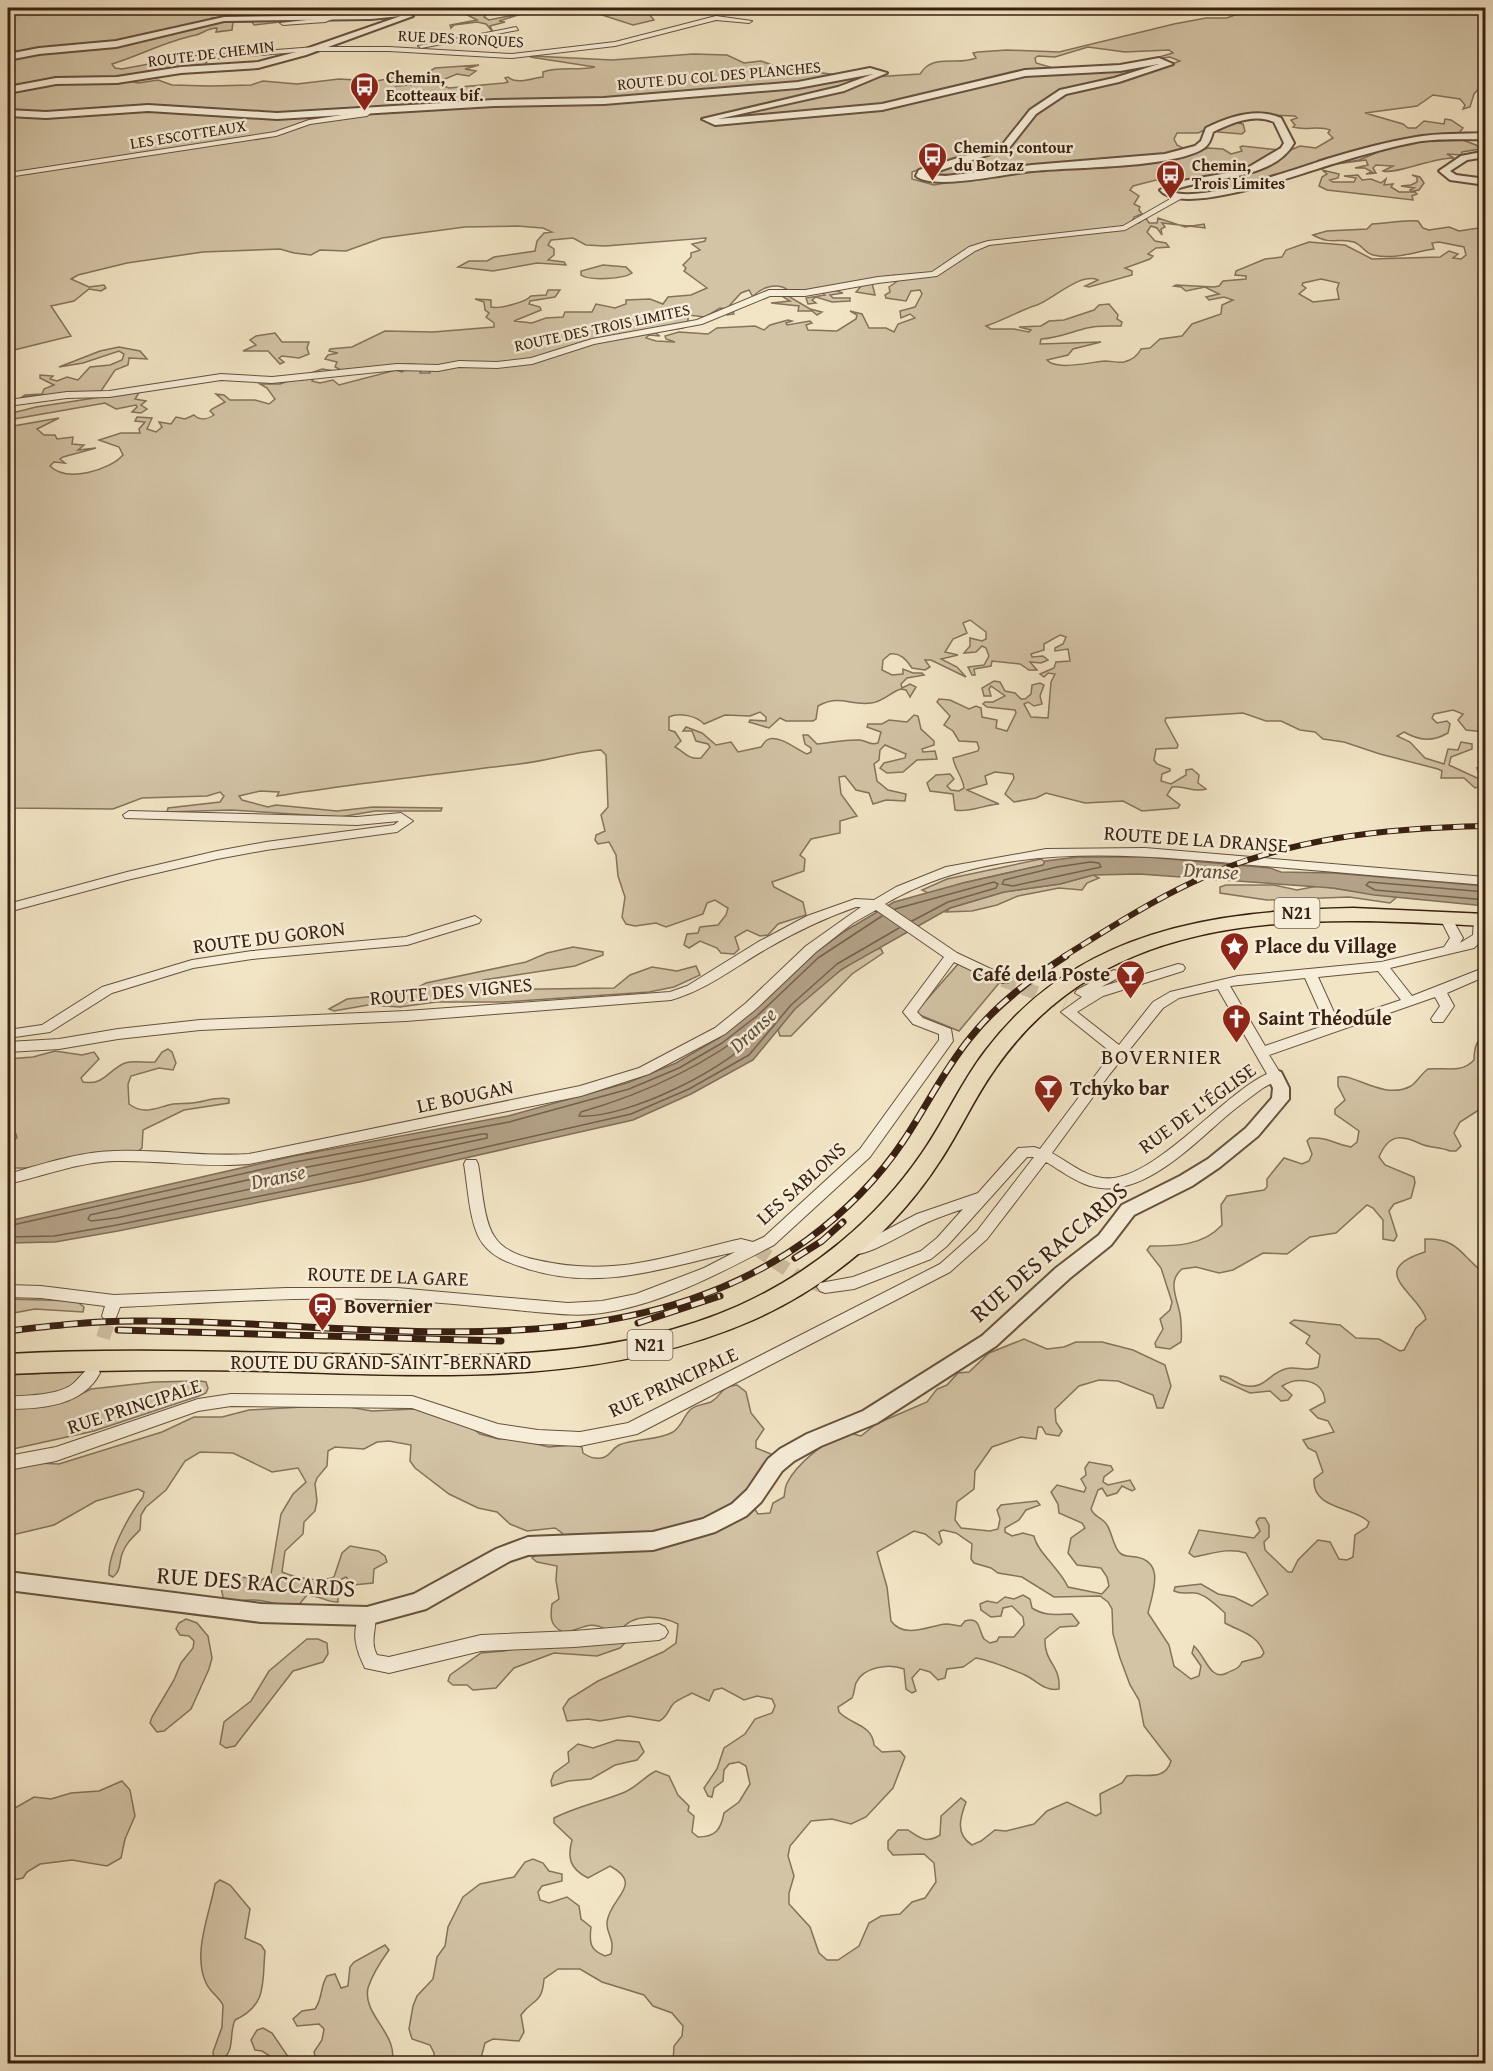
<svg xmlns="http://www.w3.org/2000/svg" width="1493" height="2071" viewBox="0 0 1493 2071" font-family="'Gentium Book Plus',serif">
<rect width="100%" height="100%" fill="#f2e5c5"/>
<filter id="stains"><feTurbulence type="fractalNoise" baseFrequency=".00333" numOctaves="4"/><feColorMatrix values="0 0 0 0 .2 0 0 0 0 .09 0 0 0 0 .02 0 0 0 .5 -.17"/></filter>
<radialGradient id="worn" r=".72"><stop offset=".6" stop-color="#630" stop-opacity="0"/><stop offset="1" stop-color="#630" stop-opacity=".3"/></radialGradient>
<g fill="#d3c4a6" stroke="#86725c" stroke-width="1.5" fill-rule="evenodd">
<path d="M8,8H469L467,10L489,12L484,17L489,20L519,14L523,11L521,14L499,21L505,22L490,26L493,32L486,24L477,22L454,25L451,28L450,25L477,20L454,8L407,10L395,8L369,15L346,12L212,18L215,23L226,21L306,19L254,25L252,22H233L232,30L216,32L217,28C207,28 204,33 196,35C166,41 141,55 112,64L115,68L122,69L165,61L212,57L202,67L126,80L138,83L158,80L172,85L210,86L251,85L263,81L297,84L339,79L376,81L398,77L403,79L396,86L421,84L435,76L410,78L422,76L435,68L479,65L465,69L476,71L469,76L457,74L435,83L449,88L504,83L508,82L505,78L508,77C517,85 532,78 543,77V72C559,66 579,71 595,67L530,57L533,56L612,60L693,54L727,55L744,63L761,61L781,68L839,75L873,77L920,74C922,72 923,69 926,67C939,56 961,65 976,58L973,53L978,52L1007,50L1059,52L1174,24L1206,18H1227L1253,8H1485V82L1474,94L1470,107L1463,109L1465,105L1460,99L1433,95L1417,106L1365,113L1403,124L1408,128H1416L1424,121L1444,124L1445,119L1451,120L1463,128L1459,133L1450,134L1465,137V141L1476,145L1480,149L1462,152L1461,155L1447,154L1454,158C1435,157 1394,175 1383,171L1393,166L1376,165L1373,168L1376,173L1366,174L1372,172L1365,168H1355L1368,165L1366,160L1336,164L1359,160L1376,153L1372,150C1324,156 1279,177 1231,187L1224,186L1218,178L1193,179L1162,185L1156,180L1133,186L1130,190L1139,196L1134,204L1140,207L1139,210L1142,214L1134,217L1132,222L1139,223L1146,218L1149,223H1157L1158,218L1185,227L1204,224L1205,228L1162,223L1165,227L1161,229L1162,235L1157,228L1151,226L1147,232L1155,241L1166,243L1169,247L1156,248L1148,254L1153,256L1150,259L1125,268L1132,271V275L1089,287L1085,286L1098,280C1080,272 1052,300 1037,305C1020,310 1005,320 986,326L991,329H1014L1029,332L1031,330L1019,327L1041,326L1049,321L1064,320L1094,310L1099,305L1109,304L1118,315L1117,319L1122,322L1121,326C1111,326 1097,325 1087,328C1071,332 1058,338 1041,339L1040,344L1101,342L1073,349L1068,355L1047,360C1056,371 1091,362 1105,361C1111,361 1118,363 1124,362C1132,360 1138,355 1141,349L1150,348L1160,339L1182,336L1192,324L1221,314L1222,305L1233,300L1224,297L1209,300L1206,297L1219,294L1205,287L1186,291L1181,287L1174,286L1176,285L1214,287L1219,286L1223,281L1246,279V276L1235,275L1236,271L1265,259L1282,257L1286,250L1309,242L1345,245L1372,259L1440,257L1449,251L1458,254L1453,258L1461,259L1466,255L1464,247L1439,242L1432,243L1434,249C1413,252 1395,260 1373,255C1365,253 1362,245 1354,242C1337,237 1333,246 1313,235L1327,231L1367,229L1372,224C1389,223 1402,220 1418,221L1423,228L1429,230L1449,227L1459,231L1485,227V732L1466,730L1458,720L1463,714L1453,710L1434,714L1432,718L1437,723L1447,721L1450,724L1448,733C1432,742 1420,741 1404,732L1397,736L1410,742L1425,758L1444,764L1448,749L1458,750L1461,742L1472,744V749L1451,757L1449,765L1477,778L1480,777L1477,768H1485V785L1475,788L1464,778H1441L1442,771L1438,769L1380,754L1344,742L1323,739L1315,732L1300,730L1281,721H1266L1243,713L1166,718L1165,721L1178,745L1177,748L1156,749L1154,760L1157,764L1170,769V771L1162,774L1161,781L1171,784L1186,775V770L1192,769L1199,775L1198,783L1206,789C1194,793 1184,785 1172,787L1167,795L1180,805L1178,808L1142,811L1123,801L1085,803L1046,793L1036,798L1014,802L1005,794L1014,778L1013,774L995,772L985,776L987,784L967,790L999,804C984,805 968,813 955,810L953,794L930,791L927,783L936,775L950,774L954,779L947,786L951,790L959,791L964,788C962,775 955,770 953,758L978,751L979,748L977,742L959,741L953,731L944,725L950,716L937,702L939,699L950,700L969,709L976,706L981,708L982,717L997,720L996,728L1007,731L1016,713L1015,710L987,707L983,704L985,702H993L1005,696L991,686L989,689L991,696H984L982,688L994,681L1000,682L1005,691L1015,693L1021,699H1025L1031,694L1032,685L1040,683L1044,685L1040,696L1042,704L1034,706L1028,702L1024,704L1031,717L1048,718L1051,682L1055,674L1048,673L1044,677L1040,674L1054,668L1056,662L1070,661L1068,649L1055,651V648L1063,644L1066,637L1060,635L1044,644V650L1031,654L1032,657L1043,656L1048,660L1041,663L1030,662L1037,670H1029L1020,664L992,661L991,666L974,669L975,675H972L968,667L984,665L989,656L986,648L982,646L976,652L964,653L970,646V638L982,641L986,639V632L970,620L963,623L967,633L953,639L945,652L958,655L941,659L957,667L966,677L931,660H925L930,667L925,670L912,668C907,660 900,652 890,654L883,660L882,670L892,675L903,674V669L913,673H922L924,675L907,678L901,684L902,688L910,684L916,687L910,697L906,690L901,689C892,691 883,702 871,703C850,706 840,694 818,706L816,719L813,721H786L780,718L769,728L749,722L750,720L766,721V717L760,712L750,716L725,715L704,724C697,716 679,712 669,717V730L675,732L681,741L675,747C685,752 688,760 701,758L710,747L708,744L696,741L692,731H683L686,727L702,733L716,745L731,742L738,752L761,747C763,745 764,742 767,740C777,733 799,751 807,754L811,752V748L805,744L803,735H808L817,744C831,743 845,739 860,740C868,741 870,746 878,743L881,732L867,727L868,724H882L889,720L907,722L914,715L918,716L921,729L934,741V745L922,749L923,752L935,751L937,759L917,760L903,772L887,773L880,768L884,763L905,758L906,754L885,745L880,750L879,760L874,764L877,781L888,790L906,794L905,801L886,800L873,804L869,793L856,790L845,776L839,777L841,794L857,816L840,821V833L811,839L800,855L805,859L804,871L772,882L774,887L803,902L806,915L778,924L768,935L760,936L747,930L735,937L739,949L734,954L721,953L717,948L700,941L689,948L684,945L687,934L698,933L700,927L718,925L726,915L728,908L715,900L707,903L703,914L666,927L656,923L635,926L626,924L622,917L625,897L618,876L616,855L609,842L598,844L595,840L596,835L605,831L601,815L608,807L606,755L601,750C573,752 547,761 519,764C438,774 358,783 277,796L279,792L260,791L239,796L242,800L268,807L276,805L337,811L373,807L442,808L441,811H375L340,817L231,810L167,812L168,808L220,802L224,796L220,792L207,796L142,798L113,809L8,808V427L59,418L37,429L44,435H55L57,439L73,437L72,444L84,445L78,450L96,448L63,457L60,459L65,463L54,462L50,466C67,483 110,470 123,455L119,447L99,440L121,433H140L139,429L145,422L135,421L137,417L152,418L147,429L156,432L162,427L159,422L171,424L176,417L185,419L194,415C200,421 208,419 214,415L210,411L212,409L225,402L216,394L224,395L230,400H255L269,404L275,399L267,388L260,384H280L322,369L335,371L314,377L312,381L320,383L333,380L339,385L396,370L402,372L405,370L422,369L420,373H430V366L409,364L341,370L335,367L337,362L325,359L328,355L338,353L329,351L330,349L352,347L385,331L433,332L494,327V323L486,317L489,313L485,310L484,302L475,299L491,300V307C500,309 526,302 531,296L546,295L548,290H560L555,297L530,301L529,304L540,307L541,310L514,321L532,323L546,318L563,317L565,312H592L596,304L615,308L626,304V300L650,299L663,304L668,297L691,295L707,288L684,271L686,268L683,265L691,257V253L700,250L692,244L705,241L706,238L605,246L586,245L573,238L551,240L548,245L554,249V255L548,260L564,262L566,265L537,263L493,271L458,267L469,261H487L494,257L535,251L537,241L544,233L552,232L543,228L517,226L465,227L382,238L346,251L320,250L311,255L294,253L280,249L203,252L127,263L78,275L71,279L89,287L104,285L106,288L101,291L89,289L74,301L51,306L71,336L14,350L8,354ZM1088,47L1125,52L1169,50L1173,53L1149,60L1170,57L1180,61L1155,70L1149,66H1131L1073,74L1036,63L1035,58L1038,56L1055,57ZM1268,115L1295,116L1297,118L1291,120L1295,125L1293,127C1306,131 1318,125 1330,130L1328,133L1333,138L1316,148L1300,146L1288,151L1242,146L1240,147L1242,151L1231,154L1223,149L1208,148L1193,153L1177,145L1174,139L1177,133H1198L1215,125L1218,132L1242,134L1245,131L1243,124L1227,121ZM933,164L939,166L935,174L960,175L957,181L934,185L912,179V172ZM894,275L899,280L889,287L890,292L885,295L886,298L906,301L911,291L920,290L922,294L915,307L900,311L901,318L910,314L915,318L898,324L894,332L886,328H869L862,314L850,311L857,315L856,319L837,331L808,330L806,325L812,323L810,321L787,325L786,323L792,321L788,320L770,325L764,330L755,326L717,328L708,334L679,332L665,336L666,339L675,342L656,341L646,338L649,335L660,336L654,332L683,328L688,322V315L705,317L720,308L726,309L727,315L734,314L730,305L741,293L749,290L753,297C761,287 777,282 788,290L780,295L790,301L771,303L799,306L798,311H812L817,315L822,312L810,309L788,296L820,291L825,295L806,298L808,304L816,303L812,300L816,297L832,302L850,301V298H833L830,295L843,293L834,290L862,285L856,292L875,295L872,283ZM1321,279L1339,283L1337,289L1339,299L1313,302L1299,294L1306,288L1302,285L1303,283Z"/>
<path d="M615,8H624L622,10L648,13L654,20L633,25L599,14H626Z"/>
<path d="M1322,170L1339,174L1338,178L1330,180L1333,182H1354L1356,178L1344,176L1358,175L1362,180L1371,179L1381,183L1386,179L1384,185L1393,184L1391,187L1399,192H1413L1410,190L1414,188L1401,186L1411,185L1417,182V177L1412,175L1420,177L1424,183L1419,190L1414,191L1417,194L1412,196L1413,200L1327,190L1319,186L1322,177L1327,174Z"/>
<path d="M603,265L626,267L632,273C624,279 589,281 581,275V271Z"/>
<path d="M275,333L282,342H309L307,348L309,354L299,358L282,356L279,358L284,362L280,364L268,351H243L256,345L250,340L256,336Z"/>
<path d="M119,347L140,351L147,359L129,358L128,365L115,370L101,391L22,397L25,395L42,394L44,389L54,385L40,378V375L53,376L50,379L57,381L67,377L78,380L90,367L110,365L122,360L124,354L119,351L83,363L59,367L100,351Z"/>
<path d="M140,391L135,399L146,401L141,405L147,409L141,413L132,412L137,407L136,405L116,409L105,403L8,420V414L36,407Z"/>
<path d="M1041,859L1045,862L1043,865L963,883L930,894L922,890L947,879Z"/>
<path d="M1093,875L1099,878L1087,883L1082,890L1059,888L1018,896L997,905L972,911L946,912L950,908L1004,892L1060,884Z"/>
<path d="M1226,885H1274L1297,890L1318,886L1397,897L1390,903L1349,897L1267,900L1220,893V887Z"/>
<path d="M573,947L603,952V955L575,966L483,980L474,987L476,990L614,988L630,975L652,967L677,971L696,966L700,975L674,987L649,992L503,1002H436L400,1007L368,1005L334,1011L329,1009L347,999L407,993L426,983L526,962L547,953Z"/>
<path d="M876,948L881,949L883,953L852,974L791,1036H780L778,1030C801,994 841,969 876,948Z"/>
<path d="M959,963L1000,982L959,1031L915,1013Z"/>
<path d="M1485,1036V1106L1460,1122L1454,1133L1461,1146L1456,1151H1450C1441,1147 1430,1148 1421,1144C1402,1135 1389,1133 1379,1157L1385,1165L1414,1177L1415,1183L1411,1198L1394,1204L1389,1211L1397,1236L1394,1241L1383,1239V1220L1373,1208L1367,1205L1336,1233L1310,1237L1287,1254L1263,1253L1233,1270L1219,1273L1196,1267L1182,1269C1167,1281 1177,1298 1180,1314C1181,1319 1182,1337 1181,1342L1170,1349L1156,1347L1155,1343L1163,1329L1160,1319L1170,1310L1172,1302L1161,1268L1147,1250L1150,1246C1175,1246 1203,1246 1222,1225L1221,1205L1227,1196L1264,1190L1267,1187V1179L1284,1158L1302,1164L1309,1161L1312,1154L1307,1141L1310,1138C1330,1137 1333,1144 1351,1147L1357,1142L1359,1131L1335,1114V1109L1345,1100L1338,1086V1077C1352,1072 1384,1101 1411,1086C1417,1082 1421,1074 1428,1069C1445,1067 1461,1074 1474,1060C1474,1051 1475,1039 1485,1036Z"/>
<path d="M168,1049L172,1052L176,1063L173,1070L159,1068L131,1076L128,1084L129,1104C145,1116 157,1107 173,1104C180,1103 186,1104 192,1103C204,1102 217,1096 229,1099V1103L184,1110L143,1130L142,1148L138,1151H120L35,1168H8V1144L17,1138L16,1134H8V1059L33,1057L55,1051L82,1055L94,1052L99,1059L81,1078L83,1082C104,1086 108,1070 125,1063C134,1060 146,1063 155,1062L162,1052Z"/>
<path d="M1425,1239C1461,1238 1461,1258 1486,1274L1485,2063H673L674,2046L682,2036L683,2026L672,2013L653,2006L644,1995L602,1982L580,1969H558L544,1979C542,2005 533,1998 521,2015L524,2032L519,2041L493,2039L485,2043L481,2058L484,2063H434V2053L430,2045L412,2039L409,2029L413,2006L417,1996L433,1979L437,1957L445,1946L448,1927L463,1897L480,1884L514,1877L525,1862L533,1859L543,1863L549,1871L562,1874V1881L542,1886L538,1892L540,1900L549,1903L567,1897L579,1906L581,1919L591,1927C589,1943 590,1950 605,1956L611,1954C615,1938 606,1934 607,1922C610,1897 645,1885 610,1866L588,1878C570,1869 567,1858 572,1840L554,1823V1818C577,1806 601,1802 625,1792C637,1787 645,1776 656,1771L669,1776L678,1795L689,1806L688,1811L694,1816L692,1832L698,1837C716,1837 721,1829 724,1813L739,1802L750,1784L746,1766L739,1762L729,1764L724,1770L723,1781L714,1788L712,1797L708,1796L704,1788L717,1769L724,1748L745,1734L755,1719L772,1713L775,1706L772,1699L757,1696L744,1700L722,1688L714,1690L709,1701L692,1693C687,1696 679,1699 674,1703C668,1709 668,1717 659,1721L629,1716L600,1721L588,1719L567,1721L563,1708L569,1699L598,1681L663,1652L676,1643L678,1624C661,1615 633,1613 621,1630L625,1643L620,1648L597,1656L554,1653L514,1668L496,1688L473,1690L467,1685H453L448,1681L450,1675L481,1653L504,1651L605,1629C588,1619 579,1632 563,1632C550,1626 550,1617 552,1604L559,1599L556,1580L557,1566L537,1562L532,1558L541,1552L565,1551L562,1533L555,1528L527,1531L510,1524L497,1512L478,1508L449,1494L415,1468L410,1461L411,1445L389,1441L377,1442L364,1449L335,1447L328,1451L327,1466L317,1478L315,1484L317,1501L315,1511L304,1522L303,1534L285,1551L282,1572C296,1578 320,1583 334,1577L342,1553L350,1546L378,1551L385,1556L387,1562L374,1569L373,1583L353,1585L346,1577L338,1581V1602C328,1603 318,1595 307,1595L297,1607C282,1607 268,1600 253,1600C243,1599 235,1603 224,1602L221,1587C231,1572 246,1577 260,1581L271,1574L281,1514L293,1494L306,1482L298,1468L272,1472L233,1453L200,1452L185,1461L166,1490L146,1507L141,1515L140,1530C132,1538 126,1543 122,1554C119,1563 121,1571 113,1577L109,1575C108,1553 129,1515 143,1497L144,1492L138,1489L96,1501L54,1525L8,1536V1469L38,1463L59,1464L162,1432L194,1417H222L249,1410L337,1405L372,1411L415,1409L467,1424L480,1434L499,1439L511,1438L549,1447L573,1445L582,1447L583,1453C589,1457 593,1459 601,1458C610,1457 611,1449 619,1445C636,1438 657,1441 673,1432C682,1426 683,1417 690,1410C696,1404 704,1405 711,1402C723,1395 719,1387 737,1385L746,1392L751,1413L764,1429L756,1441V1448L771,1454L772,1458L754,1508L758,1514L770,1513L773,1503L784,1497C785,1492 785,1487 787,1483C798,1462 825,1442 846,1432L861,1436L876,1424L927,1402L937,1389L947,1385L958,1373L969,1372L989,1353L1024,1339L1047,1349L1064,1347L1076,1342H1102L1133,1350L1165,1365L1171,1386L1163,1408H1157L1153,1395L1118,1381L1099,1380L1079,1386L1055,1409L1056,1422L1062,1431L1059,1436L1046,1434L1042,1427H1038L1036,1439L1021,1437L992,1447L975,1471L974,1489L957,1502L955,1520L961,1528L990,1531L998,1529L1000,1519L997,1510L1001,1505L1037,1501L1040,1505L1026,1510L1019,1520L1005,1528V1532L1012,1536L1023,1533L1034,1536C1037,1552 1061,1570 1068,1587L1102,1594L1109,1586L1107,1577L1101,1568L1077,1565L1068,1553L1071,1538L1085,1528L1082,1523L1059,1513L1058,1504L1051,1492L1057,1485L1084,1492L1086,1488L1081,1479L1086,1475L1085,1468L1089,1462L1111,1466L1113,1470L1104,1477L1103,1482L1108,1485L1130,1480L1135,1489L1132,1491L1122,1486L1117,1493L1107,1496L1102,1488L1098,1490L1091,1509C1094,1517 1103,1518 1107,1525C1112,1533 1113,1545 1119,1552C1123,1557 1129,1556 1136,1557C1166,1562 1152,1594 1148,1613L1169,1645L1174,1666L1191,1679L1199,1676L1201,1666L1192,1653L1194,1646C1205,1655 1210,1682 1227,1673C1234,1669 1238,1670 1242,1662L1261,1657L1264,1653C1257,1634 1241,1632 1225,1623V1613C1217,1606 1205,1594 1195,1593C1187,1592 1182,1595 1174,1591L1175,1587L1201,1584L1218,1594L1234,1597L1252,1606L1268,1594L1246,1553C1228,1547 1211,1554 1194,1557L1189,1553L1199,1530L1254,1538L1260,1531L1256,1522L1259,1518H1265L1269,1525V1537L1264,1542L1265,1550L1288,1572H1292L1298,1560L1318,1540L1330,1542L1339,1559L1347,1560L1353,1557L1355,1535L1367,1527L1369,1522C1353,1506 1312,1510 1314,1479L1323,1472L1316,1452L1308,1448L1303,1440L1334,1432L1328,1421L1318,1418L1310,1410L1325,1402C1324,1379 1298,1376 1282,1386L1292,1395L1288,1400L1281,1401L1270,1391L1250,1393L1221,1380L1220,1376C1232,1376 1236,1385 1247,1386C1264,1389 1270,1373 1285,1369C1296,1365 1306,1373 1318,1367L1320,1355L1306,1343L1310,1336L1290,1323L1294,1320L1340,1325L1356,1338L1379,1339L1400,1351L1404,1350L1416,1328L1426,1319C1420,1294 1364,1271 1425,1252ZM943,1530L956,1533L972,1544L971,1559L974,1563L991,1568L998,1573L1022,1577L1054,1597L1100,1596L1108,1602L1112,1609L1113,1634L1120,1658L1130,1685L1139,1700L1144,1726L1171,1761C1165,1782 1144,1773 1127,1776L1122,1783L1100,1794L1101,1813L1096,1816L1067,1802L1047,1811L1034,1824L1006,1831L995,1830L981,1841L972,1845C955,1834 960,1818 966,1802L961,1798L941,1816L940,1835C926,1844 920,1838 908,1830H898L888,1841V1849L893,1855L924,1854L934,1863L936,1882L925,1898L912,1902L900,1914L881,1916L869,1923L859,1946L838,1960H827L819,1953L810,1927L789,1904V1893L794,1876L788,1856L790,1846L811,1821L832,1819L851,1824L866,1817L893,1788L905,1757L900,1751L882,1752L874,1745C872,1724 851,1725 839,1712L838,1707L852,1698C855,1692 854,1688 856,1683C863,1667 889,1663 904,1669L906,1689L912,1693L916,1691L912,1678L920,1669L930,1672L938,1680L945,1678L947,1669L963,1667L976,1658C993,1661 1008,1668 1025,1675C1036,1680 1045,1692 1059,1689C1061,1665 1044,1663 1045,1639L1060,1627L1076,1626L1079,1623L1072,1614C1057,1614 1046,1617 1032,1608L1030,1599L1023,1595L1014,1599L1005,1597L997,1603L987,1601L980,1604L981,1610L991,1617L1001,1616L1003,1608L1012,1606L1023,1617L1024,1625L1014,1637H999L997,1641L990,1643L984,1639C978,1630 981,1616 965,1621L961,1626C957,1626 951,1624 946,1624C931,1625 905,1640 891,1621L887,1587L877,1552L914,1531L925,1534L939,1545L942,1542L939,1532Z"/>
<path d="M8,1299L76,1301L84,1307L83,1312L35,1309L8,1314Z"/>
<path d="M87,1371L71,1388L34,1398L8,1399V1375Z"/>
<path d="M200,1381L206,1382L208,1388L206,1393L199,1396L94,1431L8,1450V1410L73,1398L91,1389L154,1382Z"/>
<path d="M186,1619L197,1623L208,1636L212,1658L209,1669L191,1709L164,1731L157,1732L150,1723L152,1717L174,1680L181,1663L193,1648L194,1641L189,1636L180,1635L176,1629L179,1623Z"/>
<path d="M307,1639H318L327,1643L328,1654L323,1662L293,1671L235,1746L226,1748L220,1744L224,1722L251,1701L269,1671Z"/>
<path d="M617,1740L639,1742L644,1752L637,1760L615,1765L591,1779L568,1781L552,1786L551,1781L554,1773L569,1762L568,1752L578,1744L593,1748Z"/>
<path d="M122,1781L130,1790L135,1816L125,1839L121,1858L107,1866L72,1860L40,1864L27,1872L23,1878L8,1881V1812L34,1797L51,1799L71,1793L99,1791Z"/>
<path d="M220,1880L230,1885L250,1909L245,1938L261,1945L265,1951C262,1982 268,2005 235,2020C228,2035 237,2053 218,2062L214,2060L213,2052L222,2027L223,2005C218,1996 210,1992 206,1983C192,1953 210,1913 215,1884Z"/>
<path d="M385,1945L389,1950C381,1961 372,1975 368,1988C362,2015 399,2034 392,2063H317L314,2052L322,2040L324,2029L319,2024L297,2026L293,2019L302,2011L315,2009C323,1998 320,1986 327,1976L335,1974L341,1988L348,1986L350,1967L354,1962Z"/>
<path d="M263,2028L272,2033L291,2061H298L300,2063H271L273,2058L262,2051L255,2050L251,2040L257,2030Z"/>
</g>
<path fill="#b3a288" stroke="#826e58" stroke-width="1.5" d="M1078,857H1148L1270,868L1281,872L1334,873L1485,886V906L1374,895L1333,888L1139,874L1093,875L1060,884L1004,892L950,908L842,969L795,1009L753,1060L691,1094L633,1120L364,1181L118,1231L55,1242L8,1243V1221L294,1156L508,1116L627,1083L676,1063L719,1038L753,1011L815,953L845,931L894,902L963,883L1043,865L1045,861Z"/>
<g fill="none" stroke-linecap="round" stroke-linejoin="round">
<g stroke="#76614c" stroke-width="1.5">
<path d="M1090,862L1099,863L1101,867L1013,886L1002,884L1004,880L1057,867Z"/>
<path d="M1486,892L1369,882L1366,885L1375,890L1486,900"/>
<path d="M895,909L994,882L998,884L996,888L948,902L912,921"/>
<path d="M759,1023H763L764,1027C734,1066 628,1119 579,1116L581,1112C647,1093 705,1066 759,1023Z"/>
<path d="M482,1134H487V1138L116,1218L91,1221L88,1219L90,1215L297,1169Z"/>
<path d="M8,1226L295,1162L509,1122L629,1089L679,1068L722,1043L757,1016L818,958L882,916"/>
<path d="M8,1237L54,1236L117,1225L363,1175L631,1114L689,1089L749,1055L791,1005L837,964L899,928"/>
</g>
<g stroke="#cdbea1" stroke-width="14" stroke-dasharray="14 8" stroke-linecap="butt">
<path d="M1003,980L1065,1004"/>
<path d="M757,1249L798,1277L825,1287"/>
<path d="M103,1338L110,1316"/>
</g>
<path stroke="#cdbea1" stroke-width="12" stroke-dasharray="12 6" stroke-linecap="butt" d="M8,17L45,8"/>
<defs>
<g id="minor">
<path d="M336,14L338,17L325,22L283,25L280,23L324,18Z"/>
<path d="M716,16L752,21L749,23L716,20L615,46L512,58L389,51H310L159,63L156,61L159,59L315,47H389L512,54L615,42Z"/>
<path d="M516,27L518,30L421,48L418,46Z"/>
<path d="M370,108L374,110L367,116L310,124L276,136L8,177V173L275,132L309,120L362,112Z"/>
<path d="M1177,195L1184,197L1125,230L989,245L975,251L937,276L878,283L805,296H770L702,324L594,344L532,364L497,368L459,367L438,371L397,370L272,383L221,380L109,397L67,398L8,406V400L67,392L109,391L221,374L272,377L397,364L438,365L459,361L497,362L531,358L592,339L697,320L769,290H805L878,277L932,272L969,247L988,241L1123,226Z"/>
<path d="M129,811L357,817L401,813L413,821L397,832L266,850L217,859L127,880L8,912V904L127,872L217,851L266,842L394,825L399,821L357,825L125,818L123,815Z"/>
<path d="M1145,848L1486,877V885C1411,879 1337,872 1263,866C1139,855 997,838 885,904L957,953L1008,977L1010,980L1008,983H998L954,962L917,1012L923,1018L951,1029L953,1041L870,1157L774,1245C722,1272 663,1304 602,1313C576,1317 551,1313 525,1311C483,1307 440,1302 398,1300C306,1295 212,1303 120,1307L115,1320L110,1322L105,1320L102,1316L105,1306L41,1298L8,1297V1285L41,1286L114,1295L286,1288H397L568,1303L602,1301L636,1294L704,1268L735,1252C661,1268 597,1293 522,1267C507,1262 493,1257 483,1244C469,1226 468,1186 464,1164L466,1160H476L478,1164C482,1184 483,1219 494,1236C502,1250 522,1257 537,1260C616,1278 666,1256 741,1239L753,1242L764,1237L860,1149L939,1040V1034L913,1024L903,1012L944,957L876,910L853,923L816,952L756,1009L725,1034L649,1074L581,1096L249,1164C204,1168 160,1160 115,1161C78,1162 44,1176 8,1184V1174C43,1164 78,1152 115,1151C160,1149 204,1157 249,1154L580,1086L639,1068L715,1028L746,1003L806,946L861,907H856C825,918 797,931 768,948C736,966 707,990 671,1000L406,1021L200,1030L118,1039L59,1049L8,1052V1042L59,1039L118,1029L200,1020L406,1011L670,992L687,986L758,942L807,916L855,899L874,900L896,887L946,867L1046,849Z"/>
<path d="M1446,914L1450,915L1463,938L1460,943L1473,935L1474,920L1480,916L1486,919L1485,937L1474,948L1390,968L1412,996L1486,967V976L1447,993L1454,1006L1443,1022H1433L1431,1019L1440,1006L1435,997L1269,1055L1282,1076C1278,1082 1269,1084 1263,1088C1252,1096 1241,1104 1230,1113C1194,1143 1142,1201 1090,1186C1074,1181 1060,1170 1046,1162L987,1239L950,1272L637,1434L580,1446L538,1444L498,1438L412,1408L231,1406L198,1411L56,1461L8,1470V1456L56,1447L198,1399L231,1394L412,1396L498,1424L538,1430L580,1432L628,1423L940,1264L977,1231L1034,1157H1027L947,1246L931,1259L854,1289L825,1293L820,1291L817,1287L820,1283L853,1277L921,1251L937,1238L963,1209C951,1213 939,1217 928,1222C910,1229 865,1260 847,1254L845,1250L847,1246L873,1237L917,1214L978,1193L1018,1148L1034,1147L1040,1149L1112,1053L1061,1012L1082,997L1075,993L1077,990L1114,970L1129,974L1132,978L1178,964L1183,965L1185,968L1183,971L1103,996L1077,1012L1119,1045L1153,1002L1170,992L1238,976L1381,962L1444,947L1450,938L1440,918ZM1378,971L1401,1000L1338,1021L1318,977ZM1305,978L1326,1025L1265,1046L1230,986ZM1116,979L1120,981L1101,987ZM1218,989L1267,1074C1221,1095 1151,1185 1102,1178C1083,1175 1068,1162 1052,1153L1109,1075L1163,1008L1179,998Z"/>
<path d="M475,916L481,920L479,923L407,945L252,959L193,968L112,993L50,1032L8,1038V1030L42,1025L102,987L192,960L252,951L406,937Z"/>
<path d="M92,1367L98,1369L100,1373C83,1406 41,1409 8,1409V1397C28,1395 52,1396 70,1386C79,1380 83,1370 92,1367Z"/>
<path d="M367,1608L373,1611C380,1625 368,1639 377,1655L389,1657L481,1635L574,1631L659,1624L665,1627L668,1632L665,1637L659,1640L574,1647L481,1651L389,1673L365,1668C355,1648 351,1632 361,1611Z"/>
</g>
<g id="tertiary">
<path d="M401,11L413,16L306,55L258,68L181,73L117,83L56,84L8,93V87L56,78L117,77L181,67L258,62L300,51L401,16L371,19L224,21L116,47L39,54L8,60V54L39,48L116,41L224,17L371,15Z"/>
<path d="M1159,58L1173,64L1119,82L1066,94L1036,114L1009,148L926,175L946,176L1032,165L1165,154L1195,146L1201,141L1206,128C1228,117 1257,107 1281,118L1294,143C1272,182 1207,176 1171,191C1195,205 1299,168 1327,159C1356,150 1387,142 1416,137C1439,133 1463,134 1486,133V139C1463,140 1438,138 1416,142C1390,147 1362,155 1336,163C1304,172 1183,218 1160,190L1177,182L1244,170L1281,148L1284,143L1274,122C1255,113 1231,123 1213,132C1211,139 1209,146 1201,150C1167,168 1075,167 1033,171C1009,173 933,191 916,176L919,170L1003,144L1030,110L1060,90L1114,78L1159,64L1120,71L1025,76L882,110L715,125L702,119L838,87L873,74L798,88L604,104L494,106L277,119L148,111L46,118L8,116V110L46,112L148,105L277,113L494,100L604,98L798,82L870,68L887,73L844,91L718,119L882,104L1025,70L1120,65Z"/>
<path d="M1486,151V157L1467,160L1450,171L1456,175L1486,179V185L1450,180L1439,171L1461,156Z"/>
<path d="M1275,1070L1281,1072L1289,1088V1099L1258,1136L1220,1167L1192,1186L1134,1215L1111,1245L1070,1278L996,1346L877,1423L821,1446L794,1461L782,1471L761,1502L746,1516L715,1532L653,1550L528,1555L510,1561L426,1609L367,1625L261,1622L8,1590V1572L261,1604L367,1607L414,1594L496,1549L528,1537L653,1532L703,1519L732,1504L747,1490L768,1459L780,1449L807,1434L863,1411L982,1336L1056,1268L1099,1235L1122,1205L1180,1176L1208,1159L1246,1128L1272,1098L1273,1088L1267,1076Z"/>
</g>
<path id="primary" d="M1353,908L1486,914V926C1308,916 1109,904 995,1069C974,1098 960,1131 940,1161C895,1231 829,1286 753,1320C598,1388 429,1376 264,1371C178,1369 93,1370 8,1374V1354C117,1348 225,1352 334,1354C470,1357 611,1362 738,1306C812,1273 876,1220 922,1153C945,1120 961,1082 986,1050C1077,930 1212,911 1353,908Z"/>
</defs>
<use href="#minor" stroke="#67513e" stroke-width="2"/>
<use href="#tertiary" stroke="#67513e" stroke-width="4"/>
<use href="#primary" stroke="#392011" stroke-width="3"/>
<use href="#minor" fill="#f7eed9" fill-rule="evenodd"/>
<use href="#tertiary" fill="#f7eed9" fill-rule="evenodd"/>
<use href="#primary" fill="#f2e5c5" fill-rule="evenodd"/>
<defs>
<path id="rail-far1" d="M1063,957C1105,931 1148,903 1193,882C1285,838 1386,828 1486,826"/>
<g id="rail">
<path d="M795,1258L822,1241L843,1222"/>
<path d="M638,1323L720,1296"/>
<path d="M118,1330L501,1341"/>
<path d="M8,1331C50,1326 92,1321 135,1321C355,1319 615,1378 807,1240C845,1212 878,1179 904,1140C926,1107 944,1070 970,1038C996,1005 1030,979 1066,956"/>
</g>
</defs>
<use href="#rail-far1" stroke="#392011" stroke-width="6"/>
<use href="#rail" stroke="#392011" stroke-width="7"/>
<use href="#rail-far1" stroke="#f7eed9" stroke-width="4" stroke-dasharray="11" stroke-linecap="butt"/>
<use href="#rail" stroke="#f7eed9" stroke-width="4.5" stroke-dasharray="14" stroke-linecap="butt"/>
</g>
<defs>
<symbol id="bus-pin" viewBox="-11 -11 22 30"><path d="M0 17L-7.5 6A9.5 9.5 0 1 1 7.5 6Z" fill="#8f2418" stroke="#f7eed9"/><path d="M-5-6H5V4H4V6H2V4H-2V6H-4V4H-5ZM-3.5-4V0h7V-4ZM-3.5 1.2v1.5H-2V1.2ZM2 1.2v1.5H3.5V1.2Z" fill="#fff"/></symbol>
<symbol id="sight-pin" viewBox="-11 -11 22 30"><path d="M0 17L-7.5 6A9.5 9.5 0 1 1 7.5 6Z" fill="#8f2418" stroke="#f7eed9"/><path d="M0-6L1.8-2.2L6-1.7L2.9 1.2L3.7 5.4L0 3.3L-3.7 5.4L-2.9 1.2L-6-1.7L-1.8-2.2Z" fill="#fff"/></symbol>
<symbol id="bar-pin" viewBox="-11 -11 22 30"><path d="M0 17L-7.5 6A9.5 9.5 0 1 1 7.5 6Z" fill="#8f2418" stroke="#f7eed9"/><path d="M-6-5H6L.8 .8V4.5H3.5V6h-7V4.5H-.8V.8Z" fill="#fff"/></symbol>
<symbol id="church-pin" viewBox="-11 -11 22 30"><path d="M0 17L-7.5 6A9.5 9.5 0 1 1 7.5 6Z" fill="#8f2418" stroke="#f7eed9"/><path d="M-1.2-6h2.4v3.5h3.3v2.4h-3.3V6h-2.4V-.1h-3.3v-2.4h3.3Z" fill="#fff"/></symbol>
<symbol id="station-pin" viewBox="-11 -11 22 30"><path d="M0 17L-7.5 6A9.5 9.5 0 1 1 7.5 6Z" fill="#8f2418" stroke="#f7eed9"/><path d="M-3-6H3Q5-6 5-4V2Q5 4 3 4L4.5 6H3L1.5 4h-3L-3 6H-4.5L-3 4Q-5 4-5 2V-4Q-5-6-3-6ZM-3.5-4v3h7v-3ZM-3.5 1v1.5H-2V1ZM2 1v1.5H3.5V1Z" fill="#fff"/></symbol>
</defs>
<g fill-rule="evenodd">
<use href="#bus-pin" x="348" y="70" width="33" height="45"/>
<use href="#bus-pin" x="916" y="140" width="33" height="45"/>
<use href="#bus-pin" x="1154" y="158" width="33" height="45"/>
<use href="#sight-pin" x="1218" y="930" width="33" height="45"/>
<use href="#bar-pin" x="1114" y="958" width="33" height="45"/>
<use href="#church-pin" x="1220" y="1002" width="33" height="45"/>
<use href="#bar-pin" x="1032" y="1072" width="33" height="45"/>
<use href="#station-pin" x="306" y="1290" width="33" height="45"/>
</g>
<g text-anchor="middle" stroke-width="5" stroke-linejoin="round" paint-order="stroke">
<g font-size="16" fill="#392011" stroke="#f7eed9">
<text transform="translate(461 38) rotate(3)" y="6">RUE DES RONQUES</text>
<text transform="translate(211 53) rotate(-7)" y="6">ROUTE DE CHEMIN</text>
<text transform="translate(719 75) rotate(-5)" y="6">ROUTE DU COL DES PLANCHES</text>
<text transform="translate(188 134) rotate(-9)" y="6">LES ESCOTTEAUX</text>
<text transform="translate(602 327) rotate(-12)" y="6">ROUTE DES TROIS LIMITES</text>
</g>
<g font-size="16" font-weight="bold" fill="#392011" stroke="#f7eed9" text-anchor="start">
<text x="386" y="83">Chemin,<tspan x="386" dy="18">Ecotteaux bif.</tspan></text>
<text x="954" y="153">Chemin, contour<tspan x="954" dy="18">du Botzaz</tspan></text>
<text x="1192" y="171">Chemin,<tspan x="1192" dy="18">Trois Limites</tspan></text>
</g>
<g fill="#f7eed9" stroke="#725e4d" stroke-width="1.5">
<rect x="1274.5" y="898" width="45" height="30" rx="4.5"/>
<rect x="627.5" y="1330" width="45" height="30" rx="4.5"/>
</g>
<g font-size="18" font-weight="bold" fill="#392011">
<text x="1297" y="919">N21</text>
<text x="650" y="1351">N21</text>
</g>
<g font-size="20" fill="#392011" stroke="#f7eed9">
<text transform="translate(1196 839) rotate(4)" y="7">ROUTE DE LA DRANSE</text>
<text transform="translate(269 937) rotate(-7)" y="7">ROUTE DU GORON</text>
<text transform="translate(451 991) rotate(-5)" y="7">ROUTE DES VIGNES</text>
<text transform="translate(465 1096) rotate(-12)" y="7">LE BOUGAN</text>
<text transform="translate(1197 1108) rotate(-36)" y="7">RUE DE L'ÉGLISE</text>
<text transform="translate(801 1183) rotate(-42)" y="7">LES SABLONS</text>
<text transform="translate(388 1276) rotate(2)" y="7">ROUTE DE LA GARE</text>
<text x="381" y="1369">ROUTE DU GRAND-SAINT-BERNARD</text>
<text transform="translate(673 1382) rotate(-25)" y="7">RUE PRINCIPALE</text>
<text transform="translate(134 1406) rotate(-18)" y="7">RUE PRINCIPALE</text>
</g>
<g font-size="20" font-weight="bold" fill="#392011" stroke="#f7eed9" text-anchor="start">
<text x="1255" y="953">Place du Village</text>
<text x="1110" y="981" text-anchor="end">Café de la Poste</text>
<text x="1258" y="1025">Saint Théodule</text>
<text x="1070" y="1095">Tchyko bar</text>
<text x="344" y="1313">Bovernier</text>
</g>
<g font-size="21" font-style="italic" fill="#644e3b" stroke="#f7eed9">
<text transform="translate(1211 871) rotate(3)" y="7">Dranse</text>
<text transform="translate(753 1030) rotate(-43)" y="7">Dranse</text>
<text transform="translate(278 1177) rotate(-12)" y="7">Dranse</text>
</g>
<g font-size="22" letter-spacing="1.5" fill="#392011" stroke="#f7eed9">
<text x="1162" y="1064">BOVERNIER</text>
</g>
<g font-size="24" fill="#392011" stroke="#f7eed9">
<text transform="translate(1049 1252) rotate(-41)" y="8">RUE DES RACCARDS</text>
<text transform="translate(256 1582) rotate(4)" y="8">RUE DES RACCARDS</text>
</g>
</g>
<rect width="1493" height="2071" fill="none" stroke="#f2e5c5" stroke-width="30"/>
<rect x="9" y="9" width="1475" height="2053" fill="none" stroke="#392011" stroke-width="3"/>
<rect x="15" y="15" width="1463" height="2041" fill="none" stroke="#392011" stroke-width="1.5"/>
<rect width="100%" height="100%" filter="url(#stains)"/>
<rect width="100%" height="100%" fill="url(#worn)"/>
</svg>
